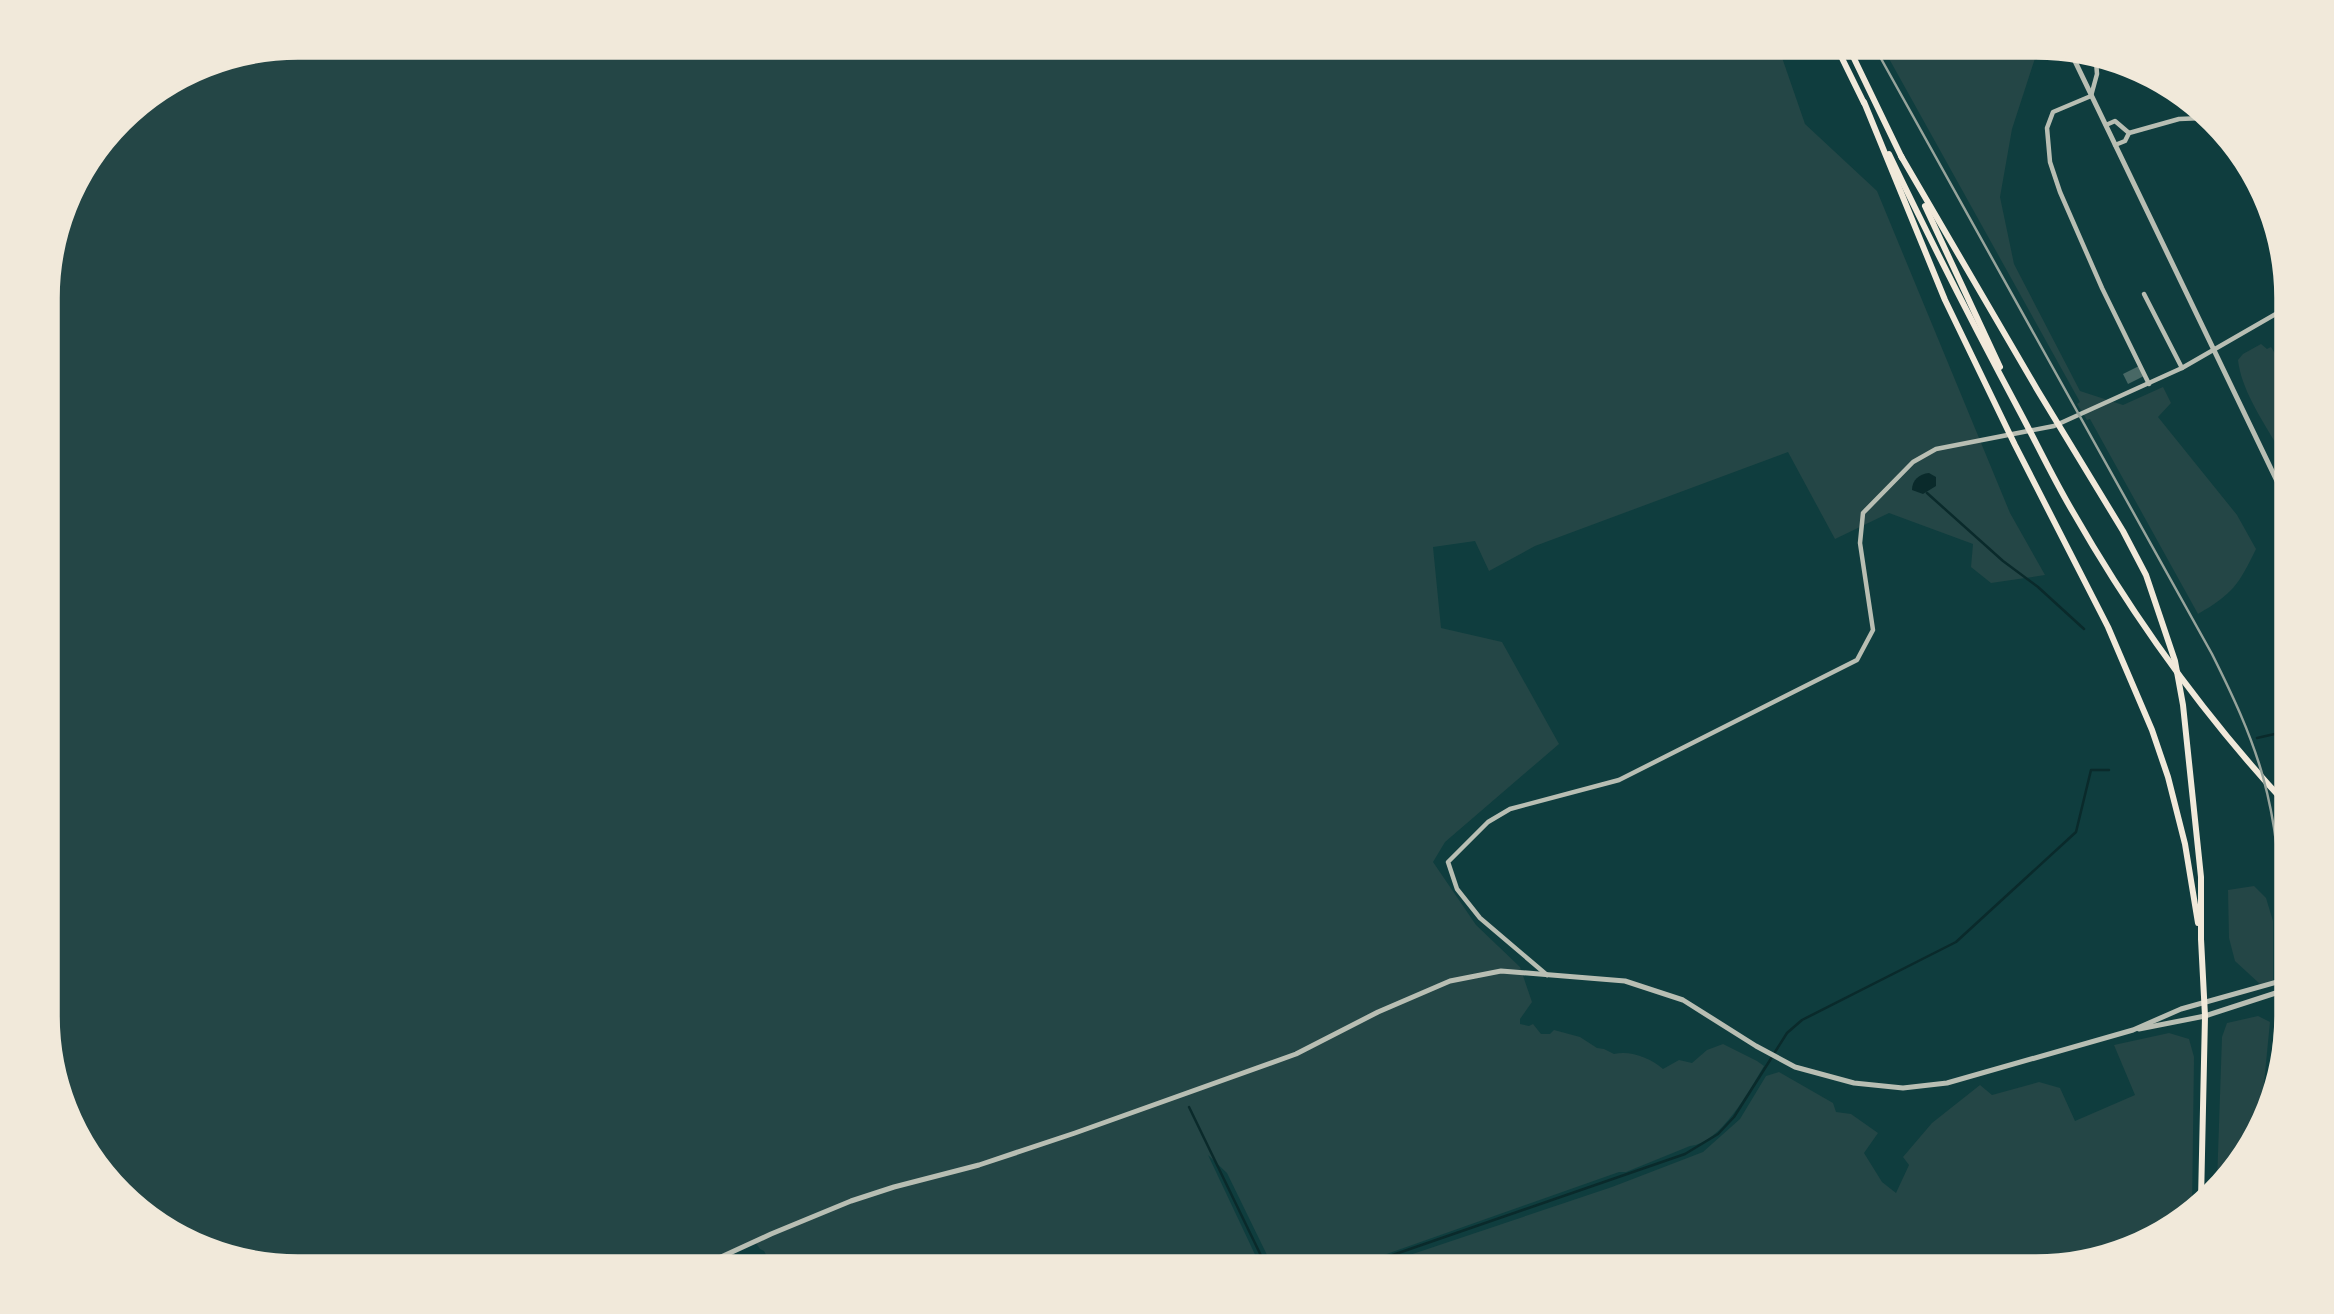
<svg xmlns="http://www.w3.org/2000/svg" width="2334" height="1314" viewBox="0 0 2334 1314" font-family="Signika,sans-serif">
<rect width="100%" height="100%" fill="#0f3d3e"/>
<g fill="#244646" fill-rule="evenodd">
<path d="M297,46H1778L1805,124L1877,191L2010,513L2045,575L1991,583L1971,567L1973,544L1889,513L1835,539L1788,452L1535,546L1489,571L1475,541L1433,547L1441,628L1502,642L1559,744L1445,842L1433,862L1476,925L1520,967L1532,1002L1520,1019V1024L1529,1026L1533,1024L1541,1034H1550L1554,1030L1580,1037L1597,1048L1604,1049L1614,1054C1630,1050 1651,1058 1663,1069L1679,1060L1692,1063L1707,1050L1723,1044L1757,1061L1764,1066C1749,1091 1721,1143 1690,1146L1626,1172H1619L1347,1268H773L764,1251L760,1249L754,1240L691,1268H297L172,1235L88,1156L48,1049V265L72,186L131,108L201,65ZM1208,1155L1227,1173L1268,1257L1259,1263Z"/>
<path d="M1882,46H2039L2012,129L2000,197L2014,264L2080,391L2123,405L2163,387L2171,403L2158,417L2237,515L2256,549C2239,584 2233,594 2198,614L2090,419L2087,420L2077,404L2080,402Z"/>
<path d="M2261,344L2267,349L2271,347L2288,375V442L2278,446L2275,442C2261,418 2241,388 2238,360L2243,354Z"/>
<path d="M2254,886L2266,898L2273,921V982L2260,984L2235,961L2229,938L2228,890Z"/>
<path d="M2258,1016L2270,1022L2260,1124L2255,1142L2217,1183L2222,1037L2227,1023Z"/>
<path d="M2169,1033L2189,1039L2194,1057L2192,1210L2176,1226L2053,1268H1371L1612,1187L1703,1152L1740,1119L1766,1076L1779,1072L1833,1103L1836,1112L1851,1114L1878,1133L1864,1153L1882,1182L1896,1193L1909,1165L1903,1157L1932,1123L1980,1085L1992,1095L2039,1082L2060,1088L2075,1121L2135,1095L2114,1045Z"/>
</g>
<path fill="#0a2a2b" d="M1929,473L1936,477V486L1923,494L1912,490C1912,480 1919,474 1929,473Z"/>
<g fill="none" stroke-linecap="round" stroke-linejoin="round">
<g stroke="#0a2a2b" stroke-width="2.5">
<path d="M1927,493L2003,561L2038,587L2084,629"/>
<path d="M2257,738L2288,731"/>
<path d="M1775,1052L1787,1033L1802,1020L1956,942L2076,832L2091,770H2109"/>
<path d="M1189,1107L1267,1268"/>
<path d="M1355,1268L1685,1154L1718,1134L1734,1117L1772,1057"/>
</g>
</g>
<path fill="#486865" d="M2139,366L2144,376L2128,384L2123,374Z"/>
<g fill="none" stroke-linecap="round" stroke-linejoin="round">
<g stroke="#b8beb3" stroke-width="4.5">
<path d="M2096,61L2097,74L2091,96L2053,112L2047,128L2050,162L2060,192L2102,288L2149,384"/>
<path d="M2106,125L2115,121L2129,133L2125,141L2115,145"/>
<path d="M2129,133L2179,119L2204,118"/>
<path d="M2144,294L2182,368"/>
<path d="M1547,975L1480,918L1457,889L1448,862L1488,822L1510,809L1619,780L1857,660L1873,630L1860,543L1863,513L1913,462L1936,449L2054,426L2182,368L2288,307"/>
</g>
<g stroke="#b8beb3" stroke-width="5">
<path d="M2072,55L2288,504"/>
<path d="M2139,1029L2205,1016L2288,989"/>
<path d="M697,1268L771,1234L851,1201L894,1187L979,1165L1075,1133L1296,1054L1378,1012L1450,981L1501,971L1625,981L1683,1000L1756,1046L1795,1067L1854,1083L1903,1088L1947,1083L2133,1030L2181,1009L2288,979"/>
</g>
<g stroke="#f1e9da" stroke-width="6">
<path d="M1836,46L1864,103"/>
<path d="M1848,46L1902,158"/>
<path d="M1864,102L1945,300L2015,445L2108,627L2152,730L2168,777L2185,844L2198,923"/>
<path d="M1889,154C1931,242 1975,328 2021,414C2038,446 2054,480 2073,512C2133,617 2205,717 2288,806"/>
<path d="M1901,156L2038,391L2123,531L2146,575L2175,661L2183,705L2201,877V939L2205,1016L2201,1200"/>
<path d="M1925,206L2000,367"/>
</g>
<path stroke="#97a49c" stroke-width="2.5" d="M1874,46L2212,654C2232,694 2251,734 2263,777C2292,881 2280,988 2269,1094"/>
</g>
<path d="M0 0H2334V1314H0ZM298 58H2036A240 240 0 0 1 2276 298V1016A240 240 0 0 1 2036 1256H298A240 240 0 0 1 58 1016V298A240 240 0 0 1 298 58Z" fill="#f1e9da" fill-rule="evenodd"/>
<path fill="none" stroke="#f1e9da" stroke-width="3.5" d="M298 58H2036A240 240 0 0 1 2276 298V1016A240 240 0 0 1 2036 1256H298A240 240 0 0 1 58 1016V298A240 240 0 0 1 298 58Z"/>
</svg>
